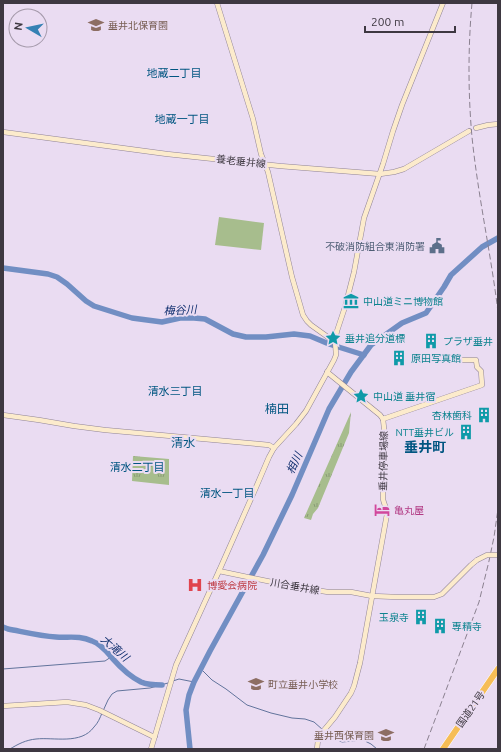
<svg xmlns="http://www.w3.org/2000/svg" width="501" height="752" viewBox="0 0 501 752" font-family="Ubuntu,'Noto Sans JP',sans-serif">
<defs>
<pattern id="grass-tufts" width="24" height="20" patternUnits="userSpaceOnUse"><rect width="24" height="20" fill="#a7bd8d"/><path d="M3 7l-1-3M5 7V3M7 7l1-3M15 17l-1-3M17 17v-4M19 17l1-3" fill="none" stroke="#899b75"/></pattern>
</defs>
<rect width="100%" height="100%" fill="#eadcf2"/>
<g fill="url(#grass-tufts)">
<path d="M351,412L349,433L318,508L313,514L311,520L304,518Z"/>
<path d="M133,456L169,459V485L132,481Z"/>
</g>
<path fill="#a7bd8d" d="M219,217L264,223L261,250L215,245Z"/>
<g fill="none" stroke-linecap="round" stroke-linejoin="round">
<g stroke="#62749c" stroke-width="1">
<path d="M3,669L105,661L111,657"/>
<path d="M201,669L212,680L226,689L247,705L271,713L292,718L305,719L314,722L323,730"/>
<path d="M173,681L179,679L194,682"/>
<path d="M103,711L108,700L112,694L117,691L150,688L168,683"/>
<path d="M325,732L336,739L342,742L363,740L371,744L377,749"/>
<path d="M10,749C18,744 26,740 36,739C54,737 81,745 94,727C98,723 100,718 102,713"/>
</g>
<g stroke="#718ec3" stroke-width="5.5">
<path d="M3,268L48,274L57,277L67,284L86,301L94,306L132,318L162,322L180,318H194L205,319L233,334L246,337H266L294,334L310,336L329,344L364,355"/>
<path d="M3,627L8,629C24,632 40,636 56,637C69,638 79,635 92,641C101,644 107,652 113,659C120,667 131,677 141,682C148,685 155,685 162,685"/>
<path d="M190,749L186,710L189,695L194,682L210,651L263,555L292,495L329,409L351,372L371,345L402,323L426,313L444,287L451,275L482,247L498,238"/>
</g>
<defs>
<g id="secondary">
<path d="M217,3L253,119L261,154L268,172L292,277L303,315L307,321L311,325L332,340H335"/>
<path d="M476,128L488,125L498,124"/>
<path d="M3,132L167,154L280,166L380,174L394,172L404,169L469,131"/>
<path d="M327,372L380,415L383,419"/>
<path d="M3,415L39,420L74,426L105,430L269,445L274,448"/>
<path d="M383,419L482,385L481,371L477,367L476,360H446"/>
<path d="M219,571L296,587L328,592H351L372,596L397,597H434L442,594L471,565L477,560"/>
<path d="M3,706L67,702L86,705L99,710L152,736H155"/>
<path d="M151,749L176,665L219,571L254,492L269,457L274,448L296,424L306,411L334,360L336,355L335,340L337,331L345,307L354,272L364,218L383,164L393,131L402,105L443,3"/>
<path d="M317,749L318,740L320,735L335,717L351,693L354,686L360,663L387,514C387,508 384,505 383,499L384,428L383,419"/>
</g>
<path id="highway" d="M443,749L498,669"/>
</defs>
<use href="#secondary" stroke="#908498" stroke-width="5.5"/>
<use href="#highway" stroke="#fff" stroke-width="7"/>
<use href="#secondary" stroke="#fcebcc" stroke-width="4.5"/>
<use href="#highway" stroke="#f6bd56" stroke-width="6"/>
<g stroke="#8b8190" stroke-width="1" stroke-dasharray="6 3" stroke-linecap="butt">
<path d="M472,3C468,47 468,93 472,137C478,196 491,254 498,312"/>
<path d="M424,749L479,602L489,561L494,537L498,509"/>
</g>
<defs>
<path id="secondary-bridge" d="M477,560L487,555H498"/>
</defs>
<use href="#secondary-bridge" stroke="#908498" stroke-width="5.5" stroke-linecap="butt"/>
<use href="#secondary-bridge" stroke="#fcebcc" stroke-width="4.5"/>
</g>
<defs>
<symbol id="school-bare" viewBox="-9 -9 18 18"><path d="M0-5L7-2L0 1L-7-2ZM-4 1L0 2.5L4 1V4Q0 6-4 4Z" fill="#8d6e63" stroke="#eadcf2" stroke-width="2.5" paint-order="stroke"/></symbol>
<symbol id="civic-bare" viewBox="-9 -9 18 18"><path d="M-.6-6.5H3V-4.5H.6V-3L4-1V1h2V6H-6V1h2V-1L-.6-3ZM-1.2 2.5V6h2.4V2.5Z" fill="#5c6f8a" stroke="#eadcf2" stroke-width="2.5" paint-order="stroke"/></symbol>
<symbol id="museum-bare" viewBox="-9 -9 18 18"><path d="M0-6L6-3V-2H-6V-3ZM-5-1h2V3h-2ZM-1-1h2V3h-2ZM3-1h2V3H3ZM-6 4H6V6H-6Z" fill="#0f9aa8" stroke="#eadcf2" stroke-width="2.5" paint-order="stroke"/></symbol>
<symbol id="sight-bare" viewBox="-9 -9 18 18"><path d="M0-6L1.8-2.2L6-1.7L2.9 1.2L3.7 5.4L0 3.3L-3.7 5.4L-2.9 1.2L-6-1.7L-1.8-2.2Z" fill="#0f9aa8" stroke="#eadcf2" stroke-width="2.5" paint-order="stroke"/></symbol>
<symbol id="building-bare" viewBox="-9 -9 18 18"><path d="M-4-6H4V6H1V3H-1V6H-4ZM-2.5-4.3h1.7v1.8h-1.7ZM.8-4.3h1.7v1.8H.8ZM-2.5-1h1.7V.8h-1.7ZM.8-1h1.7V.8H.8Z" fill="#0f9aa8" stroke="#eadcf2" stroke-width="2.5" paint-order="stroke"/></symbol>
<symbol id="hotel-bare" viewBox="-9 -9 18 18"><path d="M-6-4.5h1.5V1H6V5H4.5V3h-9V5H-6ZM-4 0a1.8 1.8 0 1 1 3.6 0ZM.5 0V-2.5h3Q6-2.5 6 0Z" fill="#d1479c" stroke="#eadcf2" stroke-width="2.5" paint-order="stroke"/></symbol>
<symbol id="hospital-bare" viewBox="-9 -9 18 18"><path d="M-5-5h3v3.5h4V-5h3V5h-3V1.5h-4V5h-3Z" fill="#e0444e" stroke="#eadcf2" stroke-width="2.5" paint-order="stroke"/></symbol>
</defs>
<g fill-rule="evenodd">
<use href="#school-bare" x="85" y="14" width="22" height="22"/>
<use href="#civic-bare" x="426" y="235" width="22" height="22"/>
<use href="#museum-bare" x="340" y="290" width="22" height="22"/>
<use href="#sight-bare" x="322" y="327" width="22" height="22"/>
<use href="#building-bare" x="420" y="330" width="22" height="22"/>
<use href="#building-bare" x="388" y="347" width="22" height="22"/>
<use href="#sight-bare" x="350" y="385" width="22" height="22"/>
<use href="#building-bare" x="473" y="404" width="22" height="22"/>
<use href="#building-bare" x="455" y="421" width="22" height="22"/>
<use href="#hotel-bare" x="371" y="499" width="22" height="22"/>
<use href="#hospital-bare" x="184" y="574" width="22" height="22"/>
<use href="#building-bare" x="410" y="606" width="22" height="22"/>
<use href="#building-bare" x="429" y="615" width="22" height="22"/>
<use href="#school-bare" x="245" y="673" width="22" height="22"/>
<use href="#school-bare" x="375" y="724" width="22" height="22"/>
</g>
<g text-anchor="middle" stroke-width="4" stroke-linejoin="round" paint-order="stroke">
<g font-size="10" fill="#785e54" stroke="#eadcf2" text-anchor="start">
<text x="108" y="29">垂井北保育園</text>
<text x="268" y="688">町立垂井小学校</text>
<text x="374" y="739" text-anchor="end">垂井西保育園</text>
</g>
<g font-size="10" fill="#3e3841" stroke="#eadcf2">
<text transform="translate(241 161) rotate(6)" y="4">養老垂井線</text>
<text transform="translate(383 461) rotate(-89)" y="4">垂井停車場線</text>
<text transform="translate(295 586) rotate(10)" y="4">川合垂井線</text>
<text transform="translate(470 709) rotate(-55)" y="4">国道21号</text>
</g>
<g font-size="10" fill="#4e5e75" stroke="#eadcf2" text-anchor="end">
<text x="425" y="250">不破消防組合東消防署</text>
</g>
<g font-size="10" fill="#0d838f" stroke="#eadcf2" text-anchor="start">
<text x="363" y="305">中山道ミニ博物館</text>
<text x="345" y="342">垂井追分道標</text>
<text x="443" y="345">プラザ垂井</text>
<text x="411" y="362">原田写真館</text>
<text x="373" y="400">中山道 垂井宿</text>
<text x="472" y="419" text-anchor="end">杏林歯科</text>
<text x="454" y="436" text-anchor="end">NTT垂井ビル</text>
<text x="409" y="621" text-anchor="end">玉泉寺</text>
<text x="452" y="630">専精寺</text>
</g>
<g font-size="10" fill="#b23c85" stroke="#eadcf2" text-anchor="start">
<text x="394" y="514">亀丸屋</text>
</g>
<g font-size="10" fill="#be3a42" stroke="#eadcf2" text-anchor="start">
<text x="207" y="589">博愛会病院</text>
</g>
<g font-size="11" fill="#015581" stroke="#eadcf2">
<text x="174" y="77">地蔵二丁目</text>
<text x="182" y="123">地蔵一丁目</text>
<text x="175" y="395">清水三丁目</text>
<text x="137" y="471">清水二丁目</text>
<text x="227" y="497">清水一丁目</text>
</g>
<g font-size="11" font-style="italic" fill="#0f2e6e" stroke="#eadcf2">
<text transform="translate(180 310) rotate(-3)" y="4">梅谷川</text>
<text transform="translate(294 463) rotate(-65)" y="4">相川</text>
<text transform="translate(115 648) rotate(41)" y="4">大滝川</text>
</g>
<g font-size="12" fill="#015581" stroke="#eadcf2">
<text x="277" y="413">楠田</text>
<text x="183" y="447">清水</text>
</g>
<g font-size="14" font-weight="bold" fill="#015581" stroke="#eadcf2">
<text x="425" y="452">垂井町</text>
</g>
</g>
<rect width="501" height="752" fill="none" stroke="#3e3841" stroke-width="8"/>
<g transform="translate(28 28) rotate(279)"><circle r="19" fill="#eadcf2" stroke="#a59aab"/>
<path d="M0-3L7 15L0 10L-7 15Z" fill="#3581b4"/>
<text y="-6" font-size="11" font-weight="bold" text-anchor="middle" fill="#3e3841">N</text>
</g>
<path d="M365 26v6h90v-6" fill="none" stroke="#3e3841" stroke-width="2"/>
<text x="371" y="26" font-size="12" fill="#3e3841" stroke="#eadcf2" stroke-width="3" paint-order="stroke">200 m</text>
</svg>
